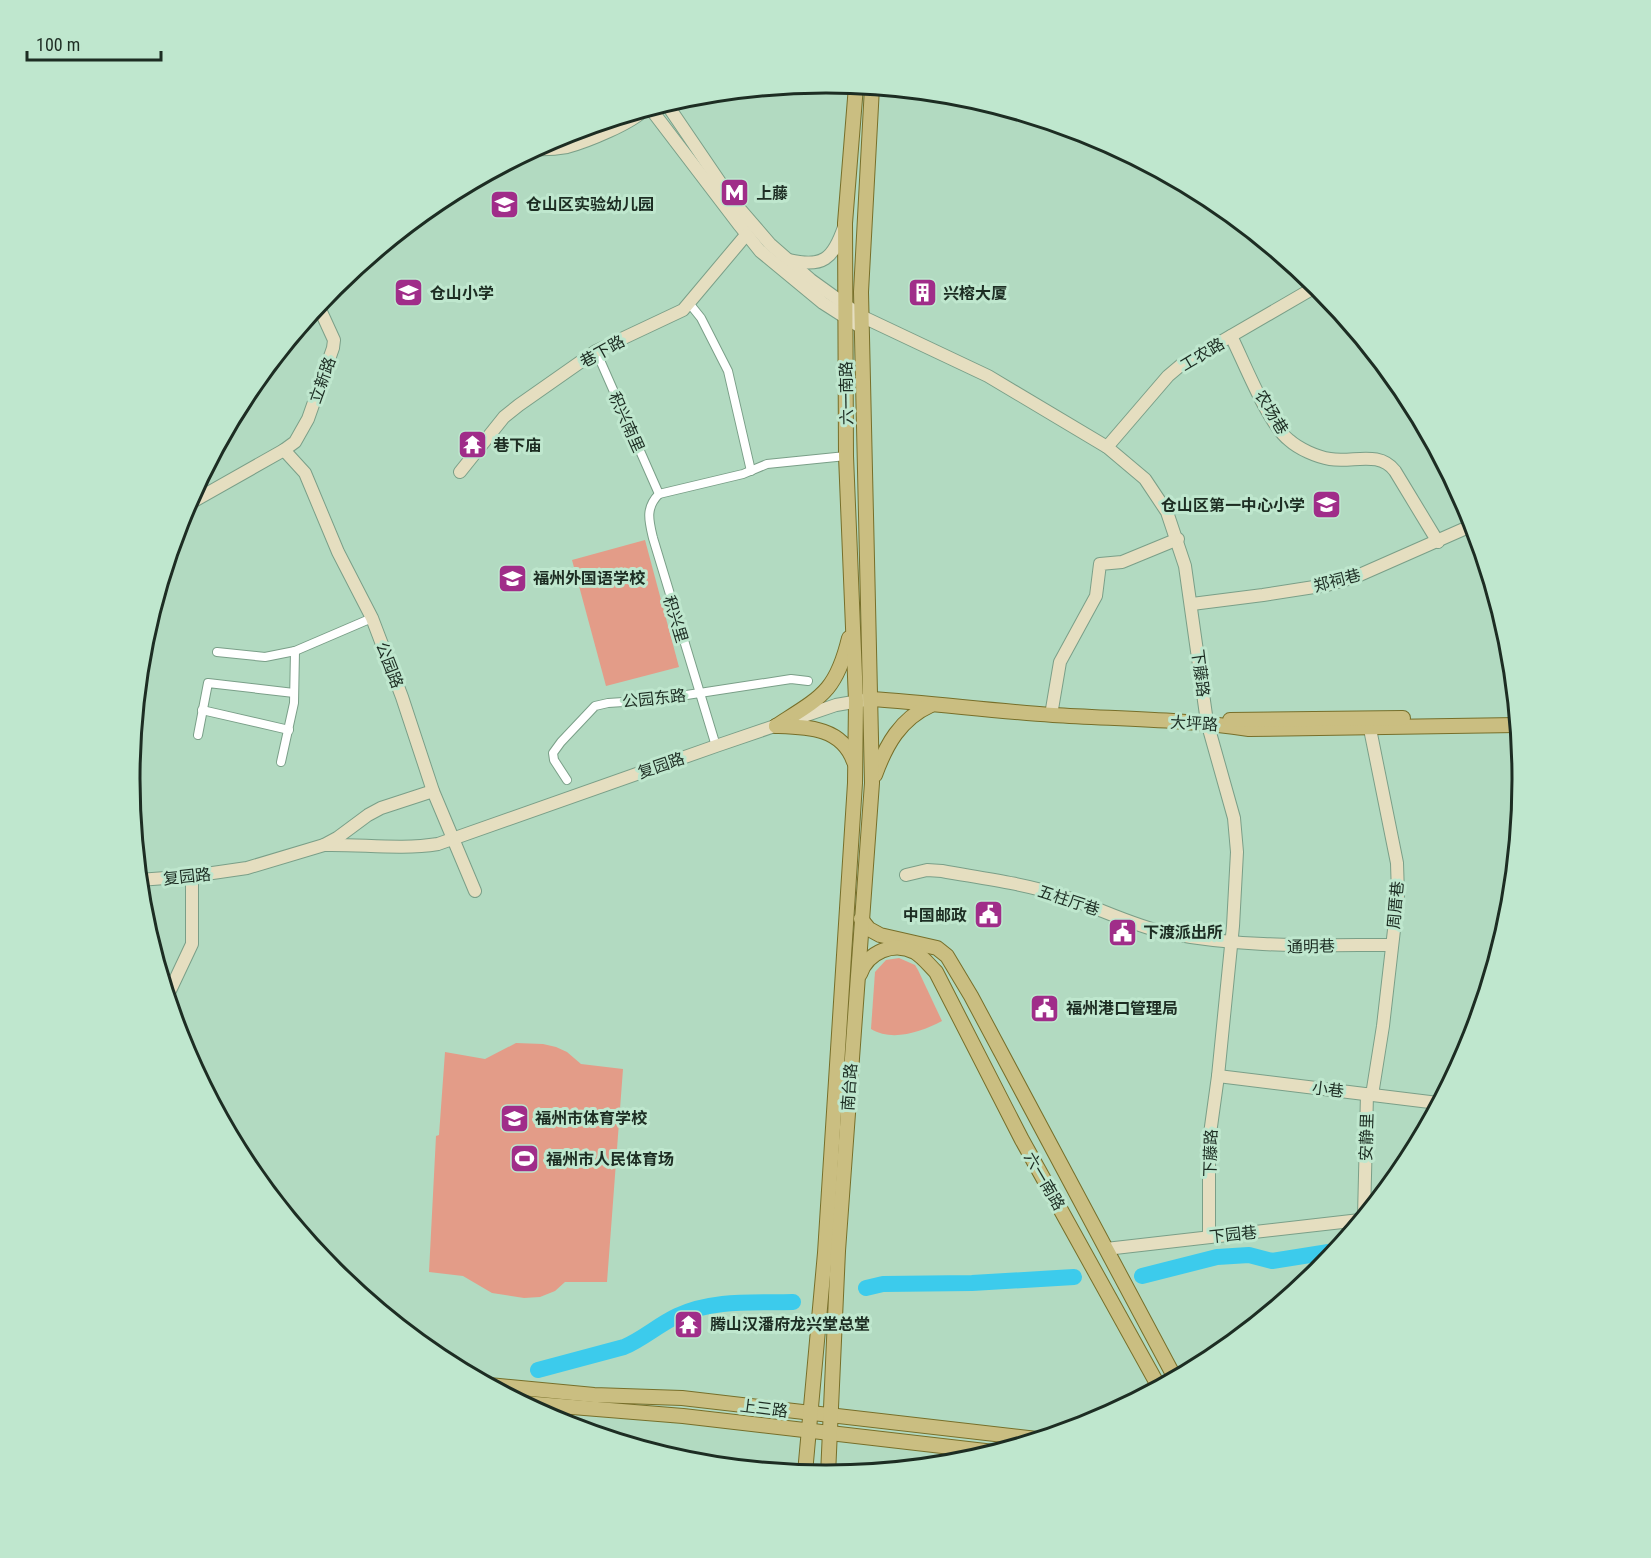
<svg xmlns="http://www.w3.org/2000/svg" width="1651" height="1558" viewBox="0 0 1651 1558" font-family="'Roboto Condensed','Noto Sans SC',sans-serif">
<rect width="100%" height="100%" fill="#b2dac1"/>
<g fill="#e39c88">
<path d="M645,540L679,667L606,686L572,560Z"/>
<path d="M899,958L915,965L918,970L942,1021C921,1032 892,1042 871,1029L875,972L886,960Z"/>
<path d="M516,1043L543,1044L556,1047L567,1052L581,1064L623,1069L607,1282H565L555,1291L540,1297L524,1298L492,1293L463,1276L429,1272L436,1136L439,1135L445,1052L485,1059Z"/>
</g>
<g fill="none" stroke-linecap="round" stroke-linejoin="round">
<g stroke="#3ccbec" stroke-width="16">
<path d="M1142,1276L1217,1257L1249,1255L1272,1261L1335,1251"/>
<path d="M866,1288L883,1284L972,1283L1074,1277"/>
<path d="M538,1370L624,1347C643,1339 658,1325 677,1316C713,1299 754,1303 793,1302"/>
</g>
<defs>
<g id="street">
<path d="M689,303L701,318L728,371L751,471"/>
<path d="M596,351L659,494"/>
<path d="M659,494C645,508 649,521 653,538L716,746"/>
<path d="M659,494L743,474L767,464L846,456"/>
<path d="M217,652L265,657L295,651L372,618"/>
<path d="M202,710L289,730"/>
<path d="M198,735L208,683L294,693"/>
<path d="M281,762L294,703L295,651"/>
<path d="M567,780L554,760L553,753L561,742L595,706L608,703L654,700L791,679L808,681"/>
</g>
<g id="secondary">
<path d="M666,103L732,200L770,244L811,280L861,316L988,376L1107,447L1145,479L1167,512L1185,566L1207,722L1234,818L1237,852L1233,926L1218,1076L1209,1141V1237"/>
<path d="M650,108L740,226L760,251L823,303L862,328"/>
<path d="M533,149C545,150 556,149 567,147C586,142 633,123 645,109"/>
<path d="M789,260C823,268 833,259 844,227"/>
<path d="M1231,336C1244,362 1268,424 1289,440C1299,449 1317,457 1330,459C1353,463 1379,450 1395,471L1438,542"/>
<path d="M1107,447L1168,376L1181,365L1317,286"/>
<path d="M284,450L305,473L338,552L372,618L402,697L433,791L475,891"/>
<path d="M460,472L504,417L519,405L596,351L683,310L746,235"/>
<path d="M185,506L284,450L295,442L308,419L333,348L334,340L318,305"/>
<path d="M1192,604L1263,595L1327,585L1355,577L1473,525"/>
<path d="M1051,715L1060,662L1096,596L1100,564L1122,562L1178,539"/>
<path d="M1368,719L1397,863L1398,895L1383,1026L1372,1095"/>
<path d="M324,845C362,844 400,850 438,844L716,746L836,705L865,700"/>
<path d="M906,875L927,870L942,871C981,878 1021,883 1059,895C1095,906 1130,925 1167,933C1243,948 1315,945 1391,945"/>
<path d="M139,880L192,876L247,868L324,845L337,838L368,815L381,808L433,791"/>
<path d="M167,997L192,944V876"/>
<path d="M1218,1076L1438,1103"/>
<path d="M1364,1216L1367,1094"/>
<path d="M1106,1249L1360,1220"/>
</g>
<g id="primary">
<path d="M871,699C932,703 992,711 1053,715C1118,719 1184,719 1249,729L1517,725"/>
<path d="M1230,720L1403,718"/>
<path d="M776,726C821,697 836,692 849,638"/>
<path d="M776,726C807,727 842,727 854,762"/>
<path d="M875,775C886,745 900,719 931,705"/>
<path d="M861,919L869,929L880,935L937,948L947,956L971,996L1175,1378"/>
<path d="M860,974C868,952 893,941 915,952C923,957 929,965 936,972L1022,1140L1159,1387"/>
<path d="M489,1385L594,1395L682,1398L1037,1439"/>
<path d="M523,1403L683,1416L994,1452"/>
<path d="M805,1473L825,1253L855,783L856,701L846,456L845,223L856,86"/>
<path d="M828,1475L838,1251L872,783L861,292L872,87"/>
</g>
</defs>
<use href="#street" stroke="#7a9f88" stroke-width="10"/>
<use href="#secondary" stroke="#7a9f88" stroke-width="14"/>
<use href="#primary" stroke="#776f2a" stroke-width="16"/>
<use href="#street" stroke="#fff" stroke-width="8"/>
<use href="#secondary" stroke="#e5dec0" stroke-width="12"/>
<use href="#primary" stroke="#cabe81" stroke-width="14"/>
</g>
<defs>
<symbol id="metro-square" viewBox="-11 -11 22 22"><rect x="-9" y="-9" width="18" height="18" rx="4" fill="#a02d89" stroke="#bfe7ce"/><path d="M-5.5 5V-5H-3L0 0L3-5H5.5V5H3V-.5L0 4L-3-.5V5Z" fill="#fff"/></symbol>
<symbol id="school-square" viewBox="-11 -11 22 22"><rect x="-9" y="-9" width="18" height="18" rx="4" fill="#a02d89" stroke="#bfe7ce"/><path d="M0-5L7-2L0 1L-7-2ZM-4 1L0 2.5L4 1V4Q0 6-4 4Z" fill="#fff"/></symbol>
<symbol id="building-square" viewBox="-11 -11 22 22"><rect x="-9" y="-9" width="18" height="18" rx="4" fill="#a02d89" stroke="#bfe7ce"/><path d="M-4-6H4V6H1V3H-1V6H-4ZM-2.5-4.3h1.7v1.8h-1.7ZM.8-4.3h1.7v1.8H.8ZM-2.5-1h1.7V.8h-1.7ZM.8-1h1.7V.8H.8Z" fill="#fff"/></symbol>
<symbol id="temple-square" viewBox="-11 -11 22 22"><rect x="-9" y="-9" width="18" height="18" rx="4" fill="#a02d89" stroke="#bfe7ce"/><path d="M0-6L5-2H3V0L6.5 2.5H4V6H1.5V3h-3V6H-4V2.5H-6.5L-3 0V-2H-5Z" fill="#fff"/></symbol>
<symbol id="civic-square" viewBox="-11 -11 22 22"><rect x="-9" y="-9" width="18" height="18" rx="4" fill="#a02d89" stroke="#bfe7ce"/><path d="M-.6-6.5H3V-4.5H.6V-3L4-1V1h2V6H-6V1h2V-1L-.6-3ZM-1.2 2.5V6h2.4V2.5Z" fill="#fff"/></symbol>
<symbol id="stadium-square" viewBox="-11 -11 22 22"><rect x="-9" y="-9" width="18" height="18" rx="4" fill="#a02d89" stroke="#bfe7ce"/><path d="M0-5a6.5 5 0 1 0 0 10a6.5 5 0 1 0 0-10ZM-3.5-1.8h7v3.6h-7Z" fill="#fff"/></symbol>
</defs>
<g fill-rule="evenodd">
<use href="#metro-square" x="718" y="176" width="33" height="33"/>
<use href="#school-square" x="488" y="188" width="33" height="33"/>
<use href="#school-square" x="392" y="276" width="33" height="33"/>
<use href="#building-square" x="906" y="276" width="33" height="33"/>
<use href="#temple-square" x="456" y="428" width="33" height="33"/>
<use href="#school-square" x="1310" y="488" width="33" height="33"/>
<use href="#school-square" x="496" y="562" width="33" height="33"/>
<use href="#civic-square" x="972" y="898" width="33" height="33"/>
<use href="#civic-square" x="1106" y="916" width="33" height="33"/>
<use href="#civic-square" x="1028" y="992" width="33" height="33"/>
<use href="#school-square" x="498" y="1102" width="33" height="33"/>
<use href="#stadium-square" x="508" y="1142" width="33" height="33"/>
<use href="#temple-square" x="672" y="1308" width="33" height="33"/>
</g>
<g text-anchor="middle" stroke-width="6" stroke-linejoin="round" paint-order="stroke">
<g font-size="16" font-weight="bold" fill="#1d2d23" stroke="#bfe7ce" text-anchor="start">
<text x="756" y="199">上藤</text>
<text x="526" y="210">仓山区实验幼儿园</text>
<text x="430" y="299">仓山小学</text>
<text x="943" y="299">兴榕大厦</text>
<text x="493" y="451">巷下庙</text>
<text x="1305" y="511" text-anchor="end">仓山区第一中心小学</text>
<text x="533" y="584">福州外国语学校</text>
<text x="967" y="921" text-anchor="end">中国邮政</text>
<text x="1143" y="938">下渡派出所</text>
<text x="1066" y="1014">福州港口管理局</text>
<text x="535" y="1124">福州市体育学校</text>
<text x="546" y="1165">福州市人民体育场</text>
<text x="710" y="1330">腾山汉潘府龙兴堂总堂</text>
</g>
<g font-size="16" fill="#1d2d23" stroke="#bfe7ce">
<text transform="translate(602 351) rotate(-29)" y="6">巷下路</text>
<text transform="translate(1202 354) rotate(-31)" y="6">工农路</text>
<text transform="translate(322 380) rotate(-70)" y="6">立新路</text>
<text transform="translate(846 393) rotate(-91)" y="6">六一南路</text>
<text transform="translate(1272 412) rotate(59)" y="6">农场巷</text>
<text transform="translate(627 422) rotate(66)" y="6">积兴南里</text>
<text transform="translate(1337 580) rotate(-15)" y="6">郑祠巷</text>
<text transform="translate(676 619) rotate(73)" y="6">积兴里</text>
<text transform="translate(390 665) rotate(69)" y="6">公园路</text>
<text transform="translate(1201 673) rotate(83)" y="6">下藤路</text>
<text transform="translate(654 698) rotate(-6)" y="6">公园东路</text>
<text transform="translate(1194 723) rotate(3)" y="6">大坪路</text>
<text transform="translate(661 765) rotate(-19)" y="6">复园路</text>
<text transform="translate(187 876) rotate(-6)" y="6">复园路</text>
<text transform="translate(1069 900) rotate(18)" y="6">五柱厅巷</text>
<text transform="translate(1395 905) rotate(-85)" y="6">周厝巷</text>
<text transform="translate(1311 946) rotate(-1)" y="6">通明巷</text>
<text transform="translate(849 1087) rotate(-86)" y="6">南台路</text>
<text transform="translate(1328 1089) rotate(7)" y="6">小巷</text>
<text transform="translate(1366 1137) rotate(-88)" y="6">安静里</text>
<text transform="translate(1210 1153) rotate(-88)" y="6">下藤路</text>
<text transform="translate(1045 1181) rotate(60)" y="6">六一南路</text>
<text transform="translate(1233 1234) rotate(-6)" y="6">下园巷</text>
<text transform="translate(764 1408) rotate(7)" y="6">上三路</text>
</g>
</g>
<path d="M0 0H1651V1558H0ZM140 779a686 686 0 1 1 1372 0a686 686 0 1 1-1372 0Z" fill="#bfe7ce" fill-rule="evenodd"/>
<path fill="none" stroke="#1d2d23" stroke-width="3" d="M140 779a686 686 0 1 1 1372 0a686 686 0 1 1-1372 0Z"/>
<path d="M27 51v9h134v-9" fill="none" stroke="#1d2d23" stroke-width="3"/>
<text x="36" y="51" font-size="18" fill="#1d2d23" stroke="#bfe7ce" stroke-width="4.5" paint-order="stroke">100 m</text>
</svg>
